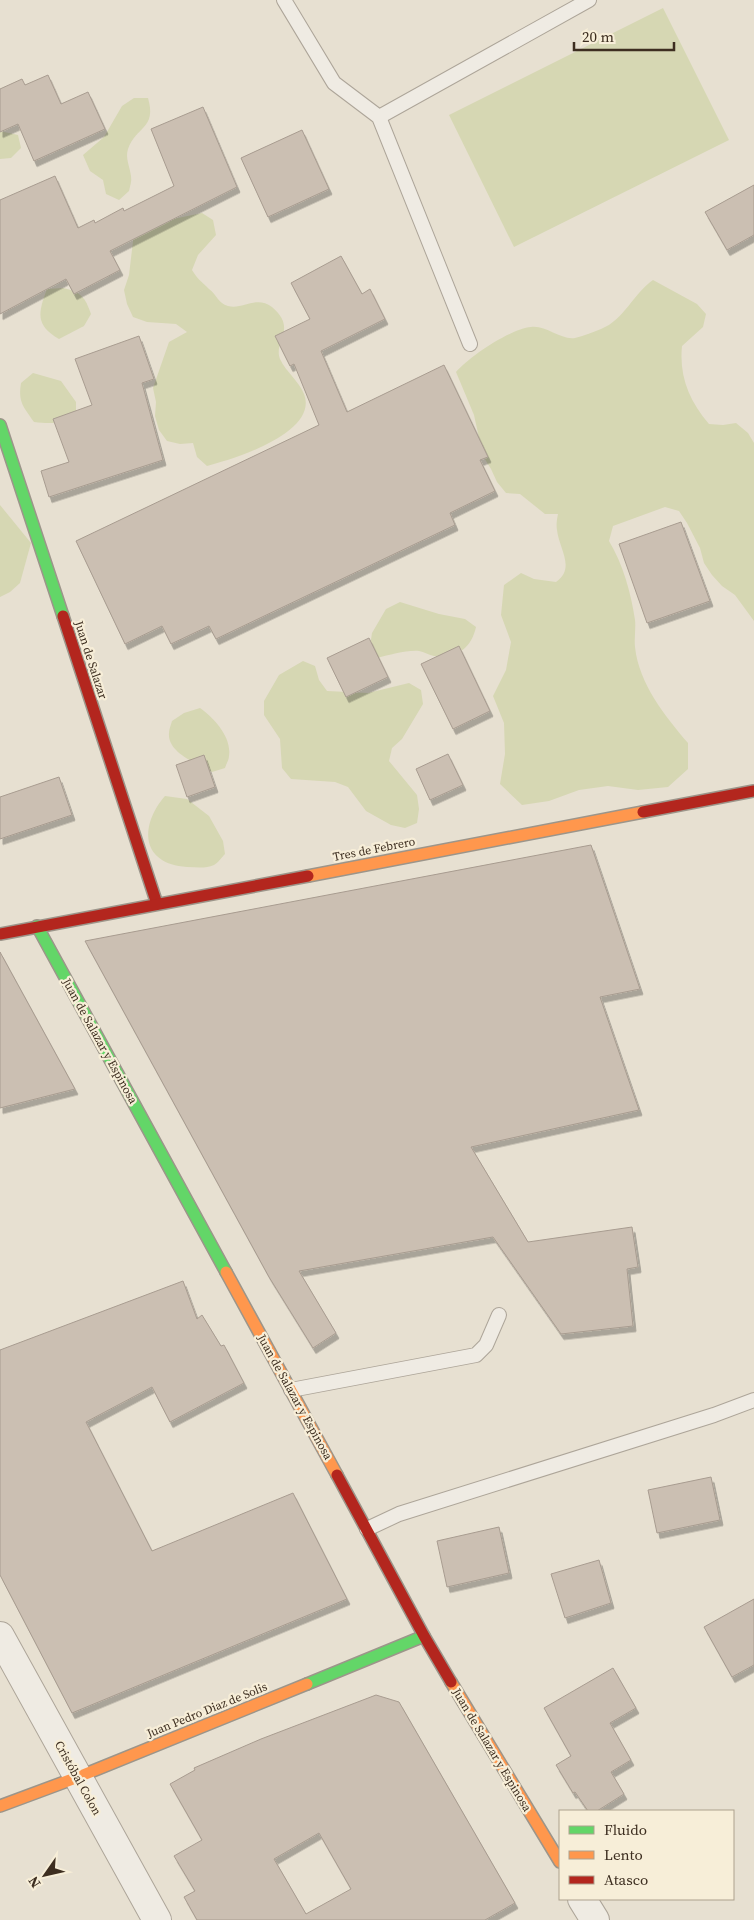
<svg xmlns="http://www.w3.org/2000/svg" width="754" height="1920" viewBox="0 0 754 1920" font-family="'Source Serif 4',serif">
<defs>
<filter id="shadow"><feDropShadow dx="3" dy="5.5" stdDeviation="0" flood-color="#0004"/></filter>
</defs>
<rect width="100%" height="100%" fill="#e7e0d1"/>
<g fill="#d6d7b3">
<path d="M663,8L729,140L514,247L449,115Z"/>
<path d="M134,98H148C157,129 136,126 128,149C125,158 130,167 131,176C132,181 130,186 129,191L119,200L106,194L103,180L90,171L83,155L104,137L122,106Z"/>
<path d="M0,131L18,135L21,148L11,158L0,159Z"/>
<path d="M202,213L213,220L216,235L198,255L192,270C198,280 201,281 209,289C217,295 218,303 228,306C243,310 256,295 272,307C298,329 273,341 280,359C286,372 299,381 304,394C319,433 234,459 207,466L197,457L193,443L180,444L167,441L159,430L155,416L156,402L153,388L169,342L187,332L176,324L147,322L133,317L127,304L124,290L129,275L134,233L173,219Z"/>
<path d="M653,280L697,304L706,314L703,327L682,346C679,376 689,401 709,424L723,425L736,423L748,433L754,443V621L735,595L722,586L712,575L704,563L700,548L687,523L679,511L665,507L613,526L609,541C623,564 631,593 635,620C636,629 634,638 635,647C639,684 665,716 688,743V769L668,787L638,790L608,786L579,790L549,801L522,805L500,784L505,754L504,723L493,696L506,670L511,642L501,615L504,585L521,573L534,579L556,582C576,568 559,549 557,530C556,525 557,519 558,514H545L520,494L506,493L497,482L491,469L483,456L474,415L456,372C470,356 510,329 531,327C546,325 560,340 575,338C583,336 593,332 601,329C624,320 633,294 653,280Z"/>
<path d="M63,288C81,292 85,297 91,314L84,326L59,339C35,325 38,313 47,289Z"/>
<path d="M33,373L61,381L76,402V415C60,424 52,424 34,422C23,406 18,402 21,383Z"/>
<path d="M0,505L31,543L20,583L10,592L0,597Z"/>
<path d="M400,602L439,614L465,619L476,627C471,649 457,658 434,656C429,655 424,652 419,651C406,650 390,655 377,658L370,646L372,633L386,609Z"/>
<path d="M303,661L315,666L319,680L327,691L368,693L409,683L421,690L423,704L402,739L392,748L389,761L417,795L419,809L417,823L405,828L391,825L366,811L348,787L335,782L291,779L282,768L280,739L264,715V701L279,675Z"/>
<path d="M200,708C214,718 232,737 229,756C229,760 226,764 225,768L212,772C198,764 167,753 169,733C169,729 171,725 172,721L184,713Z"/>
<path d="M165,796L187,799L209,816L223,841L225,854C221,858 218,863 214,865C205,869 196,867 187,867C141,864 139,826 165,796Z"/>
</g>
<g fill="#cbbfb2" stroke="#a89c90" fill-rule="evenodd" filter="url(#shadow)">
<path d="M48,75L61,104L88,92L105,129L34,161L18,124L0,132V89L22,79L25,85Z"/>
<path d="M203,107L237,187L110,251L120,270L74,294L66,279L0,314V200L55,176L78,228L94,220L95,223L123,208L124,211L174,186L151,129Z"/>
<path d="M302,130L329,189L268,217L241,158Z"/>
<path d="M754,185V235L727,250L705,212Z"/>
<path d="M341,256L362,294L370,289L385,319L321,351L347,412L444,365L488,457L480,460L495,491L450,513L455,525L216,639L209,626L171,644L162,626L125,644L76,541L319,425L294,364L290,366L275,336L310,319L291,283Z"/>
<path d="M139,336L154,379L142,383L163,460L49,497L41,471L69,462L53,419L92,405L75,359Z"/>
<path d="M681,522L710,601L647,623L619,544Z"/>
<path d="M369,638L388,677L346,697L327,658Z"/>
<path d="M459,646L490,711L453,729L421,664Z"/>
<path d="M448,754L463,785L430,800L416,769Z"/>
<path d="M204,755L215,787L187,797L176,765Z"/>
<path d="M59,777L72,815L0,839V797Z"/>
<path d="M591,845L640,989L600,997L639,1110L471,1147L528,1242L632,1227L638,1267L627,1269L633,1326L561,1334L493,1237L299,1271L336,1333L313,1348L269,1277L85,941Z"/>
<path d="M0,952L75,1089L0,1108Z"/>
<path d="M183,1281L197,1319L202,1315L221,1346L224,1345L244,1383L170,1422L152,1387L86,1422L152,1551L293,1493L347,1599L72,1713L0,1575V1350Z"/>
<path d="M711,1477L720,1520L657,1533L648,1490Z"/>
<path d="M499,1527L509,1573L447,1587L437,1541Z"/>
<path d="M599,1560L611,1603L565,1618L551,1574Z"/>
<path d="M754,1599V1665L732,1677L704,1627Z"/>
<path d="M613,1668L636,1708L610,1723L631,1760L611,1772L624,1794L597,1811H588L575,1792L573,1793L556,1765L571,1756L544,1708Z"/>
<path d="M376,1695L399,1702L515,1903L485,1920H197L184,1897L195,1891L174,1856L202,1840L170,1784L195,1770L194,1768L261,1739ZM319,1833L351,1889L306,1914L274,1859Z"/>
</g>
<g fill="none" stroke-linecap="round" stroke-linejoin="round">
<defs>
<g id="lane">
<path d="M284,0L334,83L379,117L470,344"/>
<path d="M379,117L589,0"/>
<path d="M291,1390L476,1355L486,1345L499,1315"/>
<path d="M367,1529L399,1514L714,1415L754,1400"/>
</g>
<g id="street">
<path d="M0,1636L157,1920"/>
<path d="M582,1899L595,1920"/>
</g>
<g id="fast">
<path d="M0,425L63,616"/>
<path d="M37,926L226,1272"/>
<path d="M307,1684L424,1636"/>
</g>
<g id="slow">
<path d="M308,876L643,812"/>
<path d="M226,1272L337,1475"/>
<path d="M451,1682L560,1862"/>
<path d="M0,1806L78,1777L307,1684"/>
</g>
<g id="jam">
<path d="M63,616L157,904"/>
<path d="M643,812L754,791"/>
<path d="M0,934L308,876"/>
<path d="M337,1475L424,1636L451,1682"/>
</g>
</defs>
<use href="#lane" stroke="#ada599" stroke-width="16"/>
<use href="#street" stroke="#ada599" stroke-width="30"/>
<use href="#fast" stroke="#9c958a" stroke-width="14"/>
<use href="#slow" stroke="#9c958a" stroke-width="14"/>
<use href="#jam" stroke="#9c958a" stroke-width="14"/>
<use href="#lane" stroke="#efebe3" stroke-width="14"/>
<use href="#street" stroke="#efebe3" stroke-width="28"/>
<use href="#fast" stroke="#63d668" stroke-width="11"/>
<use href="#slow" stroke="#ff974d" stroke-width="11"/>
<use href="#jam" stroke="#b3261e" stroke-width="11"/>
</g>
<g text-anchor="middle" stroke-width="4.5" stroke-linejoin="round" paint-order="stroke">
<g font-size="12" fill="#3d2e20" stroke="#f7eed8">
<text transform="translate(91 660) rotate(72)" y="4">Juan de Salazar</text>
<text transform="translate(374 849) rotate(-11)" y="4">Tres de Febrero</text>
<text transform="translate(100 1041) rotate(61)" y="4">Juan de Salazar y Espinosa</text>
<text transform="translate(295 1397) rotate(61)" y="4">Juan de Salazar y Espinosa</text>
<text transform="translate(207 1710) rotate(-22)" y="4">Juan Pedro Diaz de Solis</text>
<text transform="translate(492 1750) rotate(59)" y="4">Juan de Salazar y Espinosa</text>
<text transform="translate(78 1778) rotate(61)" y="4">Cristóbal Colon</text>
</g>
</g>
<rect x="559" y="1810" width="175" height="90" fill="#f7eed8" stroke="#ada18e"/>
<rect x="569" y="1826" width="25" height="8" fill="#63d668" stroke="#ada18e"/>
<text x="604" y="1835" font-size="15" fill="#3d2e20">Fluido</text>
<rect x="569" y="1851" width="25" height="8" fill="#ff974d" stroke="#ada18e"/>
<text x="604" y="1860" font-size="15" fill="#3d2e20">Lento</text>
<rect x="569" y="1876" width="25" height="8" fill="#b3261e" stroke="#ada18e"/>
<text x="604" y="1885" font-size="15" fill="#3d2e20">Atasco</text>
<g transform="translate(45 1875) rotate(236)" stroke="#f7eed8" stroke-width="4" paint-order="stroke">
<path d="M0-4L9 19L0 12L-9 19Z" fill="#3d2e20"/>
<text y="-8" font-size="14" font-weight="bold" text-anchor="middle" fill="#3d2e20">N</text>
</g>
<path d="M574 42v8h100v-8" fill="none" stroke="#3d2e20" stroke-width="2.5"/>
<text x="582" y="42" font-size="15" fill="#3d2e20" stroke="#f7eed8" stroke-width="4" paint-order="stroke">20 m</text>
</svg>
